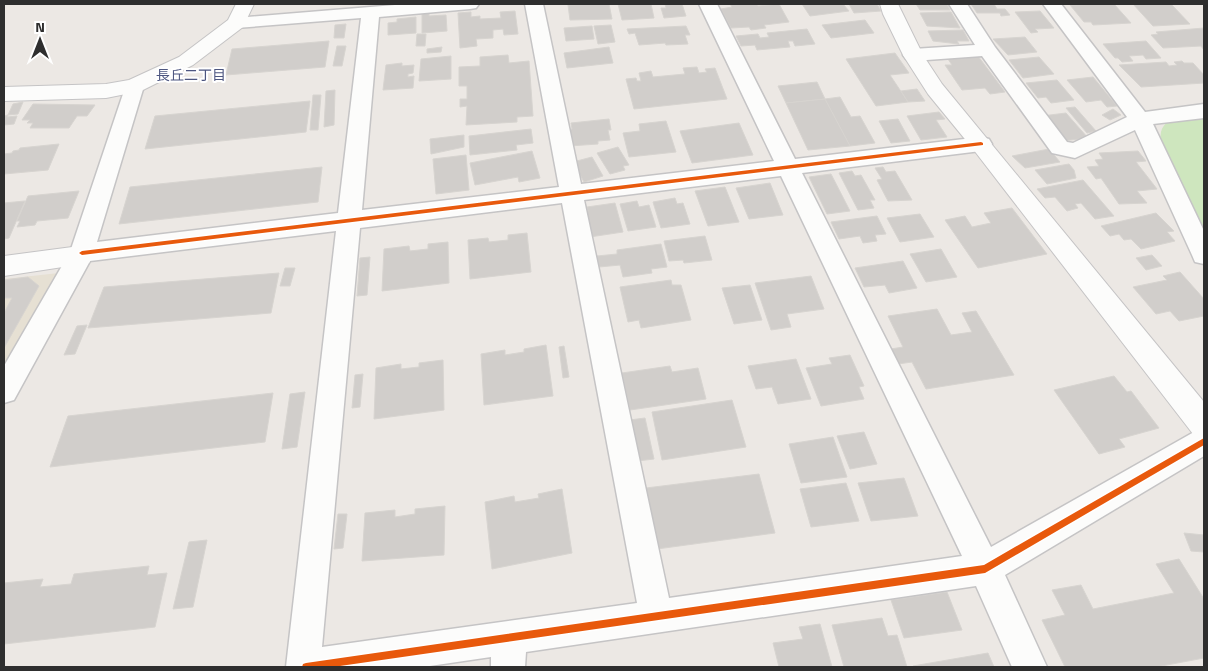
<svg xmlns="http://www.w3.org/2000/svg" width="1208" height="671" viewBox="0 0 1208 671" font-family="'Titillium Web','Noto Sans JP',sans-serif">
<rect width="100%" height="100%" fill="#ece8e4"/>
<path fill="#e6e0d3" d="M59,273L4,367V279Z"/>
<path fill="#cee6be" d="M1204,115V231L1162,146C1154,115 1183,118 1204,115Z"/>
<g fill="#d1cecb" stroke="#d7d4d0">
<path d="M609,4L612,19L570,20L568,5Z"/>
<path d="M618,4H651L654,18L622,20Z"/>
<path d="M665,4H682L686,16L664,18L661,8H666Z"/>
<path d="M730,4H757L758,6L779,4L789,22L764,25L766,28L751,30L749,27L731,28L721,9L732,7Z"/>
<path d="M802,4H843L849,11L810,16Z"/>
<path d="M849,4H877L881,11L854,13Z"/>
<path d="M916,4H947L950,10H920Z"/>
<path d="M971,4H994L997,9H1005L1010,15L1001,16L1000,13H977Z"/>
<path d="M1114,4L1131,23L1093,25L1091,22H1084L1070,5Z"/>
<path d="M1133,4H1171L1190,24L1153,26Z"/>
<path d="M515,11L518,34L504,35L503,29L493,30V38L476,39L477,46L460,48L458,13L471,12V17L480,16V19L501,18L500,12Z"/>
<path d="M1040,11L1054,28L1035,29L1038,32L1031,33L1015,12Z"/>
<path d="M429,12V16L446,15L447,31L422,33V13Z"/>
<path d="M951,12L960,28L927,26L920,13Z"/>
<path d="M416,17V33L388,35V23L397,22V19Z"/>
<path d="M865,20L874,33L831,38L822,25Z"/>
<path d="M346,24L344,38H334L335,25Z"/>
<path d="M611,25L615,42L598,44L594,26Z"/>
<path d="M592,26L594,39L566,41L564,28Z"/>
<path d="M686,26L690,35H685L688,44L666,45L665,43L639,45L635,33L629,34L627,29Z"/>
<path d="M1204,28V50L1201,46L1163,48L1151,35L1158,34L1156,32Z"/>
<path d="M807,29L815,44L795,46L793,41H788L790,47L757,50L755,45L741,46L736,36L758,34L760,38L769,37L767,33Z"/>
<path d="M963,30L969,41H957L959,44L933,41L928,31Z"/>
<path d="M417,34H426L425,46H416Z"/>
<path d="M1025,37L1037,52L1008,55L993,39Z"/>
<path d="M329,41L325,67L226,75L232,49Z"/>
<path d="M1146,41L1161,58L1146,59L1143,55L1129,56L1133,61L1122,62L1118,58H1115L1103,44Z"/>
<path d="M337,46H346L342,66H333Z"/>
<path d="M442,47L441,52L427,53V49Z"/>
<path d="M609,47L613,63L567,68L564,53Z"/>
<path d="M895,53L909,73L890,75L908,102L876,106L846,59Z"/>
<path d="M508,55L509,63L529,61L533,116L517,117V122L466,125L467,106L460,107V99H467V86H459V67L480,66V57Z"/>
<path d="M451,56V79L419,81L421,59Z"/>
<path d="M978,56L1005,92L990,94L985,88L962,90L945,65H952L948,59Z"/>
<path d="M1039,57L1054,74L1023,78L1009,60Z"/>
<path d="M1182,61L1184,63H1193L1204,75V83L1141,87L1119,65L1166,62L1169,66L1177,65L1174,62Z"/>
<path d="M402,63V66L414,65L413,73L408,74V77L414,76L413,88L383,90L386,65Z"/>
<path d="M697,67L699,73L707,72L705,69L715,68L727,99L634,109L626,79L636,78L637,81H641L639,73L651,71L653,77L685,74L683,68Z"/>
<path d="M1093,77L1117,106L1107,107L1101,100L1086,102L1067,80Z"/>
<path d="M1057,80L1074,100L1051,103L1046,97L1038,98L1026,83Z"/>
<path d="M817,82L825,99L786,103L778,86Z"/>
<path d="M917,89L925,101L908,102L901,91Z"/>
<path d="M335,90L334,125L324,127L326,91Z"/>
<path d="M313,95H321L318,130H310Z"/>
<path d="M840,97L851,117L860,116L875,143L850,146L825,99Z"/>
<path d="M825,99L850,146L808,150L786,103Z"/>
<path d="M310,101L306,132L145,149L155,116Z"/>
<path d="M23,102L18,114L8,115L13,104Z"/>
<path d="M33,104L95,105L87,116H77L69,128H30L33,123H27L30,120H22Z"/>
<path d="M1075,107L1096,131L1087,133L1066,108Z"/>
<path d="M1113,109L1121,115L1110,120L1102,115Z"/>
<path d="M939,112L945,119L936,120L947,137L921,140L907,116Z"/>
<path d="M1066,113L1088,138L1062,141L1042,116Z"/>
<path d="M8,115L7,117L17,116L14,124L4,125V116Z"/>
<path d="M609,119L611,130H608L610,140L598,141V144L569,146L567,130L572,129L571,123Z"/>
<path d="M898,119L910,141L891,143L879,121Z"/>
<path d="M666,121L676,152L629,157L623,133L640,131L639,124Z"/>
<path d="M739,123L753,155L692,163L680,131Z"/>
<path d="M531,129L533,143L516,145L517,150L470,155L469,136Z"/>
<path d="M464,135V147L431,154L430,139Z"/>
<path d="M59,144L48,170L4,174V154L12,153L13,151L19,150L20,148Z"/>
<path d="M618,147L629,165L623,166L625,170L610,174L597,153Z"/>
<path d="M1049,149L1060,162L1025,168L1012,156Z"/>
<path d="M532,151L540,178L519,182L518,177L475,185L470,163Z"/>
<path d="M1138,151L1146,161L1136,162L1157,189L1137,191L1147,203L1119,204L1101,178L1096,179L1087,167L1099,166L1095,160L1103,159L1099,153Z"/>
<path d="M466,155L469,190L436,194L433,159Z"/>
<path d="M592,157L603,176L584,182L573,162Z"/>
<path d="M1069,164L1074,170L1076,178L1047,184L1035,170Z"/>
<path d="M322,167L318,202L119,224L130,187Z"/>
<path d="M883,167L886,172L895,171L912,200L888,201L877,180L882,179L875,168Z"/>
<path d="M852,171L855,176L861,175L875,200H870L874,208L858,210L839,173Z"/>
<path d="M831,174L850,211L827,214L809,177Z"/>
<path d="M1083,180L1114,216L1095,219L1081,203L1075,204L1078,208L1067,211L1055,197L1045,198L1037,189Z"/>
<path d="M770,183L783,215L749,219L736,188Z"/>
<path d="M725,187L739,222L708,226L695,191Z"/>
<path d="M79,191L68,218L37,221L35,225L17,227L20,221H17L28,196Z"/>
<path d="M675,198L677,204L683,203L690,224L661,228L653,202Z"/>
<path d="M25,201L9,238L4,239V203Z"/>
<path d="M637,201L639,207L649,205L656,227L628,231L620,204Z"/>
<path d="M615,203L623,232L583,238L581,212L588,211L587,207Z"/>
<path d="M1012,208L1047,254L978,268L945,220L965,216L972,227L991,223L984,213Z"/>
<path d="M1156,213L1174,231L1167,232L1175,241L1141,249L1131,239L1124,240L1119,234L1110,236L1101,226Z"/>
<path d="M920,214L934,237L900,242L887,218Z"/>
<path d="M877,216L886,234L875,235L877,241L863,243L860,236L839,239L831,222Z"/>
<path d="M527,233L531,272L470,279L468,240L488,238L489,242L508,240V235Z"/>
<path d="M705,236L712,260L684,263L683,260L669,261L664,241Z"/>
<path d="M448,242L449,283L382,291L384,249L409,246L410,251L428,249V244Z"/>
<path d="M661,244L667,267L651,269L652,273L623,277L620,265L599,267L597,256L617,254V250Z"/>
<path d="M941,249L957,277L926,282L910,254Z"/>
<path d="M1152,255L1162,266L1146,270L1136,258Z"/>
<path d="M370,257L367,295L357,296L360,258Z"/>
<path d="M903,261L917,288L889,293L885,285L864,287L855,268Z"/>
<path d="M285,268H295L290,286H280Z"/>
<path d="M1180,272L1204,299V316L1179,321L1170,311L1156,314L1133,287L1167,280L1163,276Z"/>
<path d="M279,273L271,313L88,328L104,287Z"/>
<path d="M811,276L824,309L787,314L791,327L771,330L755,283Z"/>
<path d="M28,277L39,286L4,348V313L12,298H4V280Z"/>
<path d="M671,280L672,285H681L691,320L641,328L639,320L628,322L620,287Z"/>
<path d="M750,285L762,320L734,324L722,288Z"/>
<path d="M937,309L951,335L972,332L962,313L976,311L1014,375L926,389L912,362L898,364L891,349L903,347L888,316Z"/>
<path d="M87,325L75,354L64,355L77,326Z"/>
<path d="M546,345L553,396L484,405L481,354L505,350V355L524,352V349Z"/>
<path d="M564,346L569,377L563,378L559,347Z"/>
<path d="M850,355L864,386L859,387L864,399L821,406L806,368L832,364L829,358Z"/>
<path d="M796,359L811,399L778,404L772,387L756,389L748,366Z"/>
<path d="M443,360L444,410L374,419L376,368L401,364V369L419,367V363Z"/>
<path d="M670,366L672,372L698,368L706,399L630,410L622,373Z"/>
<path d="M363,374L360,407L352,408L355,375Z"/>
<path d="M1114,376L1127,392L1131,391L1159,428L1119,439L1125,447L1099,454L1054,390Z"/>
<path d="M305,392L297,447L282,449L290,394Z"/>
<path d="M273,393L265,442L50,467L68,416Z"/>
<path d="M732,400L746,447L662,460L652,412Z"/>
<path d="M645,418L654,459L629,462L622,421Z"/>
<path d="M864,432L877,464L850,469L837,436Z"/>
<path d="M833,437L847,477L801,483L789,444Z"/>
<path d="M759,474L775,533L657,549L646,488Z"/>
<path d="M904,478L918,516L871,521L858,483Z"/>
<path d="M846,483L859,521L811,527L800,489Z"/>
<path d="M562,489L572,553L492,569L485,502L514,496L515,502L539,498L538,494Z"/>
<path d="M445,506L444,555L362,561L365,513L395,510V517L415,514V509Z"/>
<path d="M338,514H347L343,548L334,549Z"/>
<path d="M1184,533L1204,535V552L1191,551Z"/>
<path d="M207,540L193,607L173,609L189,542Z"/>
<path d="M1179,559L1204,599V658L1156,667H1065L1042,620L1065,615L1052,590L1081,585L1093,609L1174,593L1156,564Z"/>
<path d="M149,566L147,575L167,573L155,627L4,644V583L43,579L40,587L71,584L74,574Z"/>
<path d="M947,592L962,630L904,638L891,600Z"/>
<path d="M882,618L888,636L897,635L907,667H844L832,625Z"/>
<path d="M820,624L832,667H779L773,643L803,639L799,627Z"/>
<path d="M988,653L994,667H913V666Z"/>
</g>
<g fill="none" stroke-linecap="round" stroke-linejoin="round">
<defs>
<g id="street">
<path d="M407,4H479L476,8L470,9L379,17L362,210L559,187L525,4H543L581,184L774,161L699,4H717L795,159L981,137L989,139L992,144L989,149L981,151L802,173L991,547L1194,432L1204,428V456L1005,575L1047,667H1012L976,586L526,652L525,667H491V657L423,667H286L336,231L90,261L14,400L4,403V366L70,252L127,82L134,80L141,82L144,86L97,242L338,213L361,18L236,28L230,27L227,23L230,19L236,18ZM781,176L962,556L669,598L584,200ZM562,203L637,603L322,647L360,228Z"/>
<path d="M949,4H967L995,47L1067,142L1073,143L1127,117L1043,4H1061L1145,112L1204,104V118L1153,124L1204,231V264L1195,262L1192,255L1135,130L1075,158L1052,153L982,56L913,61L906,59L903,55L906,51L913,49L975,45Z"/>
</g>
<g id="secondary">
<path d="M236,4H254L243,27L193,65L141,91L106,98L4,101V87L106,84L129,80L179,57L228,20Z"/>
<path d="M880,4H898L923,55L942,84L1204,402V438L1193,434L973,149L928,94L903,55L883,14Z"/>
<path d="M80,246L89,249L93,256L89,263L4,276V256Z"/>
</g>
</defs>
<use href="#street" stroke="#c5c4c5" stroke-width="3"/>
<use href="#secondary" stroke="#c5c4c5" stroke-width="2"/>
<use href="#street" fill="#fcfcfb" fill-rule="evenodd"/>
<use href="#secondary" fill="#fcfcfb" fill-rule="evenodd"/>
<defs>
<g id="cycleway">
<path d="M981,142L983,143V145L82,255L79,253L82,251Z"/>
<path d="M1204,438V445L985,573L333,667H302L303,664L306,663L984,565Z"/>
</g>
</defs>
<use href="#cycleway" stroke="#fff" stroke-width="3"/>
<use href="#cycleway" fill="#e8590c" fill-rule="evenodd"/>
</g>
<g text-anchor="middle" stroke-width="4" stroke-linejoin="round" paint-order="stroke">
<g font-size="14" fill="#4d5680" stroke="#fff">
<text x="191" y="80">長丘二丁目</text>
</g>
</g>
<rect width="1208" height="671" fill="none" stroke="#2e2e2e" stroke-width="10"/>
<g transform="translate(40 40)" stroke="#ffffff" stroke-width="4" paint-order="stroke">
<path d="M0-4L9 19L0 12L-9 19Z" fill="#2e2e2e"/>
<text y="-8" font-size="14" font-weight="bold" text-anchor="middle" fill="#2e2e2e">N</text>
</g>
</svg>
